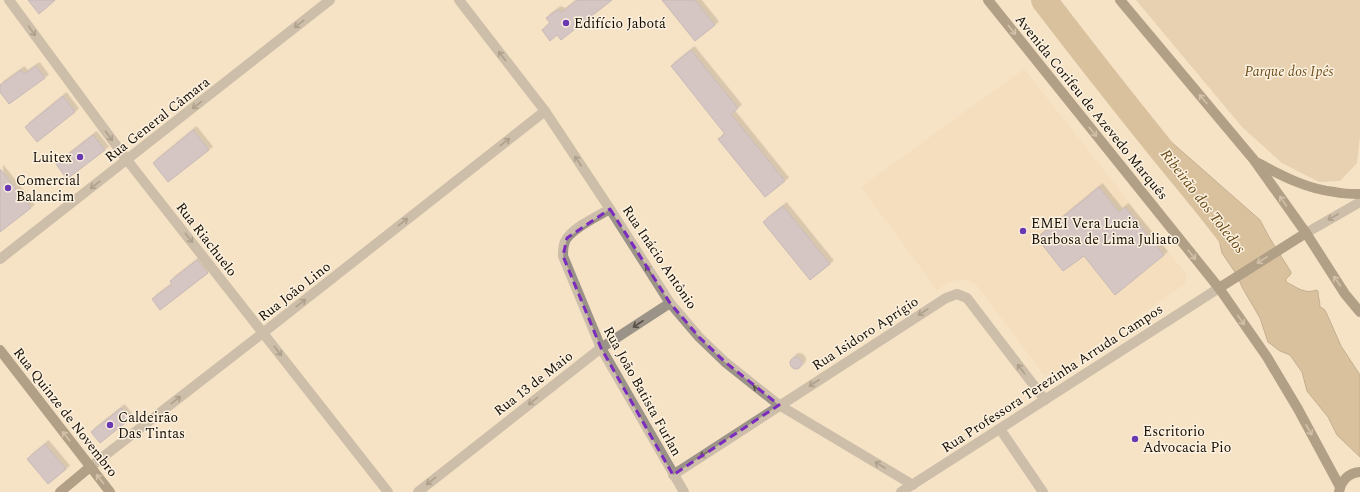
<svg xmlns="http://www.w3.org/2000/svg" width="1360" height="492" viewBox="0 0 1360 492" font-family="Spectral,serif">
<defs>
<filter id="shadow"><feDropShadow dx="3.5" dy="-3.5" stdDeviation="0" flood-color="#0004"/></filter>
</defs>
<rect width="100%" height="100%" fill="#f6e2c5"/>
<path fill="#f1d9b5" d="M1024,69L1186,274L1185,284L1053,375H1044L975,283L964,279L949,282L937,290L861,187Z"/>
<path fill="#d4bc99" d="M1136,0H1360V135L1357,163L1340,181L1319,182L1282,163L1242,127Z"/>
<path fill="#b69a70" stroke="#857050" d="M1044,0H1058L1169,140L1260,220L1269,237L1291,272V274L1286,279V282C1295,286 1305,295 1316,290L1318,291C1318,297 1320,301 1320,307L1324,309L1326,312L1341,346L1360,375V457L1337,435L1328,417L1307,391L1302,372L1290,355L1280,351L1268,342L1260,318L1242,287L1237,275L1222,253L1213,212L1154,141Z"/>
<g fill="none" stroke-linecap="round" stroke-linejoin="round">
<path stroke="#b69a70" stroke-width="26" d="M1044,0C1080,47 1116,93 1153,139C1180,173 1208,205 1233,239"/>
</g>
<g fill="#ada5c3" stroke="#8e87a4" filter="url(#shadow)">
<path d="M28,0H55L39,14Z"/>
<path d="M577,0H612L561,40L557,35L550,41L542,30L550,23L546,18L557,10L562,12Z"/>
<path d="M662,0H695L715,25L695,41Z"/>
<path d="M691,50L738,108L731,114L785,181L765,197L718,139L725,134L671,66Z"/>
<path d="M36,66L45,78L9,104L0,92V85L21,70L24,74Z"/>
<path d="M63,96L75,112L37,142L25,127Z"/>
<path d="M193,130L209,150L168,182L153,163Z"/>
<path d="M93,135L105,150L67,179L56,164Z"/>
<path d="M0,169L31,208L0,232Z"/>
<path d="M1099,187L1119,212L1125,207L1164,255L1115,295L1084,256L1063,271L1037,238Z"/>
<path d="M783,206L830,264L810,280L763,222Z"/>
<path d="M197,260L208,273L160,310L152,299L172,284L170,281Z"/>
<circle cx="796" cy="363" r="6"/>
<path d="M121,408L130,419L100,443L91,432Z"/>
<path d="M45,444L66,469L48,484L27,459Z"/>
</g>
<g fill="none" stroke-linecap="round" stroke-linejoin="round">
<g stroke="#9b9387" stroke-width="10">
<path d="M9,0L127,160L388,492"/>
<path d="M459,0L545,111L610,209L670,303L699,337L725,362L779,405L913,485"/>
<path d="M610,209C598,216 576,226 567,238C563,243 563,250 563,256L601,348L684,492"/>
<path d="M1306,233L1360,202"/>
<path d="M0,259L330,0"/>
<path d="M1000,429L1043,492"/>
<path d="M90,467L264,332L545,111"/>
<path d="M673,475L946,298L957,294L967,298L1045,400"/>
<path d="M418,492L601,348L670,303"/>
<path d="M901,492L1219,288"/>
</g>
<g stroke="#5e503b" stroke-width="10">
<path d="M988,0L1219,288L1267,357L1298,409L1340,487"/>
<path d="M1120,0L1254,160L1306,233L1345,294L1360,312"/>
<path d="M1258,163C1282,176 1307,189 1335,192C1343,194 1352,194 1360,194"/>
<path d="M1219,288L1306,233"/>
<path d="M0,350L110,492"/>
<path d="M60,492L90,467"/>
<path d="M1339,492C1341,481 1348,473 1360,472"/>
</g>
</g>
<defs><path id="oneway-shaft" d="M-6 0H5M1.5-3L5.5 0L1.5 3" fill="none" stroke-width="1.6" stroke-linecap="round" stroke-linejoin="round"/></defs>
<g stroke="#575046">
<use href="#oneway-shaft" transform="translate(299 24) rotate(142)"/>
<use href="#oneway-shaft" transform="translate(32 31) rotate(54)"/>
<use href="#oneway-shaft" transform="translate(502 56) rotate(-128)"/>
<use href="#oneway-shaft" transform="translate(197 105) rotate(142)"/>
<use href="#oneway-shaft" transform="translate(109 136) rotate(54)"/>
<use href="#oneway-shaft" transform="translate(505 142) rotate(-38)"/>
<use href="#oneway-shaft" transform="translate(578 161) rotate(-124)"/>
<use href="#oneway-shaft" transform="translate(95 185) rotate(142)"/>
<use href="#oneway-shaft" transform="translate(1333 217) rotate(150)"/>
<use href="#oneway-shaft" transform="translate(403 222) rotate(-38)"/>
<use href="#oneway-shaft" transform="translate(189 238) rotate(52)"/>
<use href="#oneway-shaft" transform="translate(649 270) rotate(-123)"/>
<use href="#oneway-shaft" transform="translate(301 303) rotate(-38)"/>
<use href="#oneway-shaft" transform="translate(923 312) rotate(147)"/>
<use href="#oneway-shaft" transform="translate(638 324) rotate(147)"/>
<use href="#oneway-shaft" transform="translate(278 351) rotate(52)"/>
<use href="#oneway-shaft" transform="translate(1021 369) rotate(-127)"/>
<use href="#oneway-shaft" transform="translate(814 383) rotate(147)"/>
<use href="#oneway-shaft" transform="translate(758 389) rotate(-142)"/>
<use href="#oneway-shaft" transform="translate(176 400) rotate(-38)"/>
<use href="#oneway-shaft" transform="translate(533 401) rotate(142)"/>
<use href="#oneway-shaft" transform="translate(705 454) rotate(147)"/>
<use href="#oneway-shaft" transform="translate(880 465) rotate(-149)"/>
<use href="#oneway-shaft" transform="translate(431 481) rotate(142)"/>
</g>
<g stroke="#a69885">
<use href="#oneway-shaft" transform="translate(1012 30) rotate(51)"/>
<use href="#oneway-shaft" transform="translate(1203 99) rotate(-130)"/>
<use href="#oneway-shaft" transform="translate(1093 132) rotate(51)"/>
<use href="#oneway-shaft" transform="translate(1283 201) rotate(-125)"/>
<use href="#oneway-shaft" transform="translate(1192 255) rotate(51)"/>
<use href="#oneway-shaft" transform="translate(1262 260) rotate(148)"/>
<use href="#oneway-shaft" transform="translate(1337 281) rotate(-124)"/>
<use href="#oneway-shaft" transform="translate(1241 320) rotate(55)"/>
<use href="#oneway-shaft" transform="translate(1309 430) rotate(61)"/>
<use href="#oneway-shaft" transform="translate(66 436) rotate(-128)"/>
<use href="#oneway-shaft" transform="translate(100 479) rotate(-128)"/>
</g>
<path d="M0 0H1360V492H0ZM610,209L670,303L699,337L725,362L779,405L673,475L601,348L563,256L567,238Z" fill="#f6e2c5" fill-opacity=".55" fill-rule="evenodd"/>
<path fill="none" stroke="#7b2cbf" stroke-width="3" stroke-dasharray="8 5" stroke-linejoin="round" d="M610,209L670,303L699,337L725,362L779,405L673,475L601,348L563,256L567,238Z"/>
<g fill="#6839b1" stroke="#fdf1df" stroke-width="1.5">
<circle cx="566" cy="23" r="4"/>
<circle cx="80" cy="157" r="4"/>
<circle cx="8" cy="188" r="4"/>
<circle cx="1023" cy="231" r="4"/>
<circle cx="110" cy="425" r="4"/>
<circle cx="1135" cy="439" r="4"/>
</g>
<g text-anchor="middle" stroke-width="3" stroke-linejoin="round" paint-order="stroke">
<g font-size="14" fill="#130d04" stroke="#fdf1df" text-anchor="start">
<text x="574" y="28">Edifício Jabotá</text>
<text x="72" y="162" text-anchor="end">Luitex</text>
<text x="16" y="185">Comercial<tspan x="16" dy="16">Balancim</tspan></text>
<text x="1031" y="228">EMEI Vera Lucia<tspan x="1031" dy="16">Barbosa de Lima Juliato</tspan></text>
<text x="118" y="422">Caldeirão<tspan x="118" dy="16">Das Tintas</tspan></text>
<text x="1143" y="436">Escritorio<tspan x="1143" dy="16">Advocacia Pio</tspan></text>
</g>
<g font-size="14" font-style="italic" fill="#6d4f1e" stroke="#fdf1df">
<text x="1289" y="76">Parque dos Ipês</text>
</g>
<g font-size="14" fill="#130d04" stroke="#fdf1df">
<text transform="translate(1092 107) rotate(51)" y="5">Avenida Corifeu de Azevedo Marquês</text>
<text transform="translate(157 119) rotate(-38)" y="5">Rua General Câmara</text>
<text transform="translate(207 239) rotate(52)" y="5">Rua Riachuelo</text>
<text transform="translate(660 257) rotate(56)" y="5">Rua Inácio Antônio</text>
<text transform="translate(294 291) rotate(-38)" y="5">Rua João Lino</text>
<text transform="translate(865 333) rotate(-33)" y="5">Rua Isidoro Aprígio</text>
<text transform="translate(1052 378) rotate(-33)" y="5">Rua Professora Terezinha Arruda Campos</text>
<text transform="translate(533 383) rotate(-38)" y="5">Rua 13 de Maio</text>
<text transform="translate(643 391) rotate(61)" y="5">Rua João Batista Furlan</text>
<text transform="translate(66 412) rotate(52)" y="5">Rua Quinze de Novembro</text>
</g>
<g font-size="15" font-style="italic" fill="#674917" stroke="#fdf1df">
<text transform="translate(1203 201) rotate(52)" y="5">Ribeirão dos Toledos</text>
</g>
</g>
</svg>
